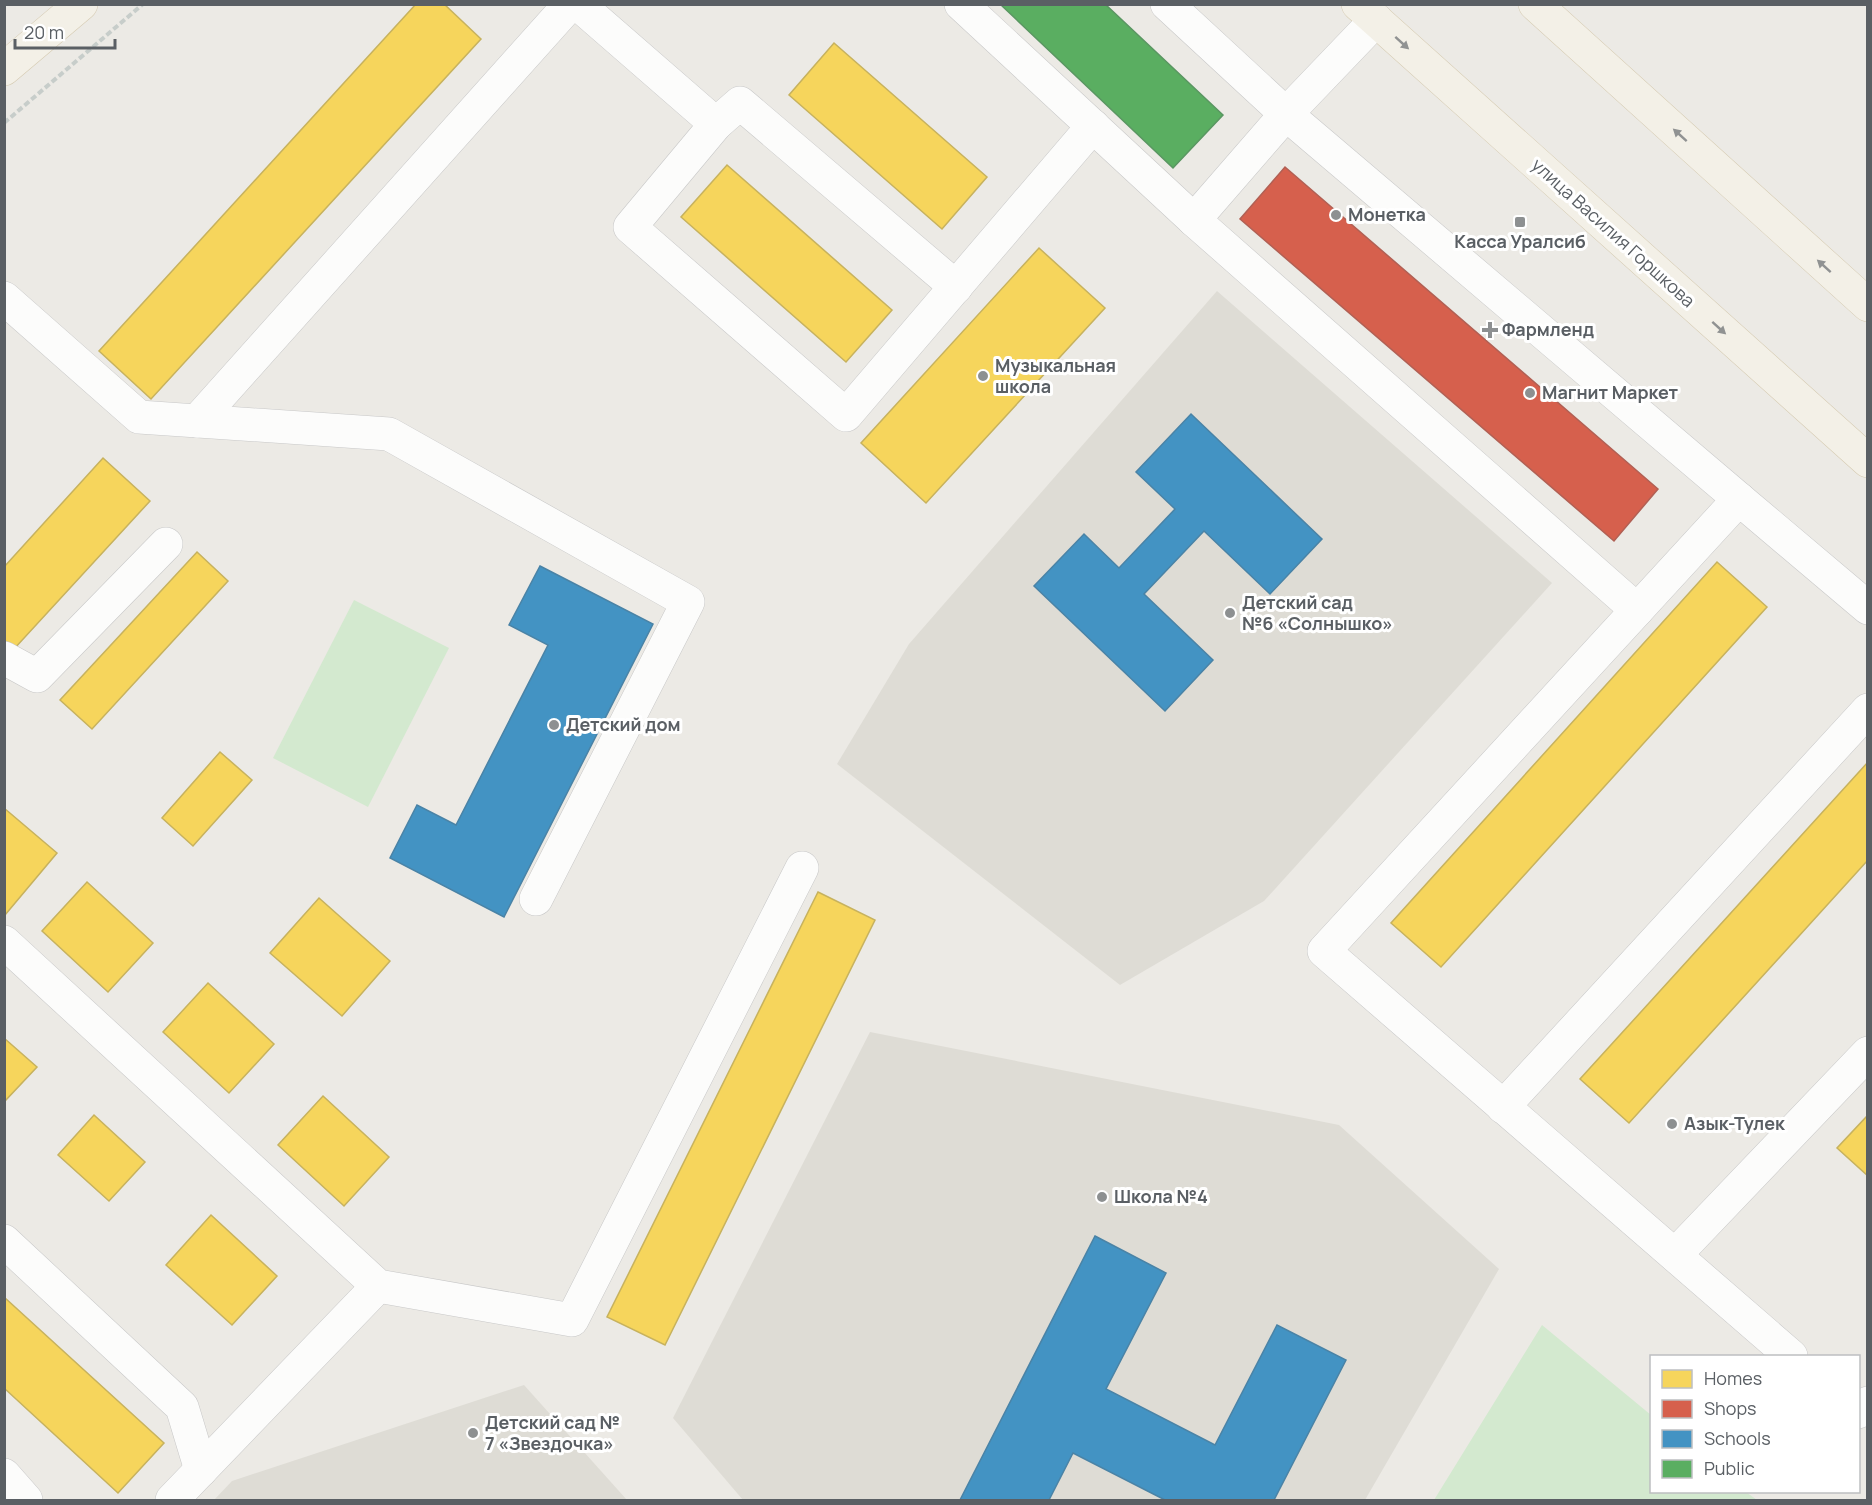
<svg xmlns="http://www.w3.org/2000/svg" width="1872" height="1505" viewBox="0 0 1872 1505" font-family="Manrope,sans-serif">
<rect width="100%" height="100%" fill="#eceae5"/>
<g fill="#dedcd5">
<path d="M1217,291L1552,583L1264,901L1120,985L837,764L909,644Z"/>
<path d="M870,1032L1339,1125L1499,1269L1365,1500H743L673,1418Z"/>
<path d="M524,1385L627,1500H214L232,1481Z"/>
</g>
<g fill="#d3e9cf">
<path d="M354,600L449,648L368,807L273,758Z"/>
<path d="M1542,1325L1651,1415L1652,1492H1746L1757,1500H1434Z"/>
</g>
<g fill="#f6d55c" stroke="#c7b25e" stroke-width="1.5">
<path d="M416,4H444L481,39L151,399L99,351Z"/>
<path d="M834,43L987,177L942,229L789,95Z"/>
<path d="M727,165L892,310L846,362L681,217Z"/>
<path d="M1039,248L1105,308L926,503L861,443Z"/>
<path d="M103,458L150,501L14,649L4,640V567Z"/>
<path d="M197,552L228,581L92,729L60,700Z"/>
<path d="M1717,562L1767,607L1441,967L1391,923Z"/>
<path d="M220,752L252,780L193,846L162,818Z"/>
<path d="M1868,762V860L1629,1123L1580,1079Z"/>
<path d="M4,808L57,853L5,915H4Z"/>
<path d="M87,882L153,943L108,992L42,931Z"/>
<path d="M818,892L875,920L665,1345L607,1317Z"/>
<path d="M319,898L390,961L342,1016L270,953Z"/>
<path d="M208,983L274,1044L229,1093L163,1032Z"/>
<path d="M4,1038L37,1067L4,1102Z"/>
<path d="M323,1096L389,1157L344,1206L278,1145Z"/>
<path d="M94,1115L145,1162L109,1201L58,1155Z"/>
<path d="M1868,1115V1176L1837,1148Z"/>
<path d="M211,1215L277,1276L232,1325L166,1265Z"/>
<path d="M4,1297L164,1443L118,1493L4,1388Z"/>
</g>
<path fill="#d6604d" stroke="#b16054" stroke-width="1.5" d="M1285,167L1658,489L1614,541L1240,219Z"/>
<g fill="#4393c3" stroke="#4a83a6" stroke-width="1.5">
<path d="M1191,414L1322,539L1270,594L1204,531L1144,594L1213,660L1165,711L1034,586L1084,534L1119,568L1175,509L1136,472Z"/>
<path d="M540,566L653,624L504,917L390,858L417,805L456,825L548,645L509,625Z"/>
<path d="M1095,1236L1166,1273L1106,1389L1215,1445L1277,1325L1346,1360L1274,1500H1165L1073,1453L1049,1500H960Z"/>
</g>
<path fill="#5aae61" stroke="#5a9662" stroke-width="1.5" d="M1000,4H1105L1223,115L1173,168Z"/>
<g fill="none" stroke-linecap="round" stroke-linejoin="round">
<defs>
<g id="minor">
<path d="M578,4L716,124L630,227L846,415L1093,126"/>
<path d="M961,4L1194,220L1286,114L1739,499"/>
<path d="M1167,4L1286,114L1376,20"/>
<path d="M716,124L740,103L956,287"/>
<path d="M1194,220L1637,610"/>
<path d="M4,298L139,417L389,434L688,602L536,899"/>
<path d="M197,421L570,4"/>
<path d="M4,658L37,676L166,544"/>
<path d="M4,942L378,1286L572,1320L802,868"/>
<path d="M1503,1107L1868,710"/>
<path d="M4,1241L182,1407L201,1470"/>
<path d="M1675,1255L1868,1053"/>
<path d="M1791,1356L1324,951L1739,499L1868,608"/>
<path d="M1858,1412L1868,1403"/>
<path d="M4,1475L26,1500"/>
<path d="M172,1500L378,1286"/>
</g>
<g id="major">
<path d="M1358,4L1868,461"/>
<path d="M1535,4L1868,305"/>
<path d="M4,69L81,4"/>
</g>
</defs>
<use href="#minor" stroke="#c8c8c8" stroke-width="34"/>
<use href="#major" stroke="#d5cab1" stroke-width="34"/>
<path stroke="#c7cdca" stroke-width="4" stroke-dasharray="6 3" stroke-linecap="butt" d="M4,123L143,4"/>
<use href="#minor" stroke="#fcfcfb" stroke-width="33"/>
<use href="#major" stroke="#f3f0e7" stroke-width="33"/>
</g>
<defs><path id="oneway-solid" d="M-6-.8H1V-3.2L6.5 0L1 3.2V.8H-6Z" transform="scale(1.5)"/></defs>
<g fill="#909292">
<use href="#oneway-solid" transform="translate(1402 43) rotate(42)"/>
<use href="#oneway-solid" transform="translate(1680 135) rotate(-138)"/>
<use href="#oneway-solid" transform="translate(1824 266) rotate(-138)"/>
<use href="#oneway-solid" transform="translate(1719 328) rotate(42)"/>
</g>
<g fill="#8d9091" stroke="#fff" stroke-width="2">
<circle cx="1336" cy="215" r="6"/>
<rect x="1514" y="216" width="12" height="12" rx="3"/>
<path d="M1487 321h6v6h6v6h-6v6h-6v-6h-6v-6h6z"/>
<circle cx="983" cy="376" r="6"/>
<circle cx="1530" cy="393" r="6"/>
<circle cx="1230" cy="613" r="6"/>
<circle cx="554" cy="725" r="6"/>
<circle cx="1672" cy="1124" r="6"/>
<circle cx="1102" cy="1197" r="6"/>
<circle cx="473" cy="1433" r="6"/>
</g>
<g text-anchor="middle" stroke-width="6" stroke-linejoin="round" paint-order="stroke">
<g font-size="18" font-weight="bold" fill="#5a5f64" stroke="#fff" text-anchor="start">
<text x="1348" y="221">Монетка</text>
<text x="1520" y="248" text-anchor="middle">Касса Уралсиб</text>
<text x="1502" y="336">Фармленд</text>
<text x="995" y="372">Музыкальная<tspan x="995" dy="21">школа</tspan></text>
<text x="1542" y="399">Магнит Маркет</text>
<text x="1242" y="609">Детский сад<tspan x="1242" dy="21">№6 «Солнышко»</tspan></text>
<text x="566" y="731">Детский дом</text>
<text x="1684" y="1130">Азык-Тулек</text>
<text x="1114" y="1203">Школа №4</text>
<text x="485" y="1429">Детский сад №<tspan x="485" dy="21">7 «Звездочка»</tspan></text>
</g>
<g font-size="18" fill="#5a5f64" stroke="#fff">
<text transform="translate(1613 233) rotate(42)" y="6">улица Василия Горшкова</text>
</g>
</g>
<rect width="1872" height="1505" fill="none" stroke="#5a5f64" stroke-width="12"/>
<rect x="1650" y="1355" width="210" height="138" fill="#ffffff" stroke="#bdbfc1" stroke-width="1.5"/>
<rect x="1662" y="1370" width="30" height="18" fill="#f6d55c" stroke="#bdbfc1" stroke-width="1.5"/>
<text x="1704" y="1385" font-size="18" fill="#5a5f64">Homes</text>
<rect x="1662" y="1400" width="30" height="18" fill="#d6604d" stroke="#bdbfc1" stroke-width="1.5"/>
<text x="1704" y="1415" font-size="18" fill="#5a5f64">Shops</text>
<rect x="1662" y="1430" width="30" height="18" fill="#4393c3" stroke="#bdbfc1" stroke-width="1.5"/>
<text x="1704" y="1445" font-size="18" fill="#5a5f64">Schools</text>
<rect x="1662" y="1460" width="30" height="18" fill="#5aae61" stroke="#bdbfc1" stroke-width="1.5"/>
<text x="1704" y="1475" font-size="18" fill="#5a5f64">Public</text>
<path d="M15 39v9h100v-9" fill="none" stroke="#5a5f64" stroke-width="3"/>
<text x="24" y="39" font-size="18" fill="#5a5f64" stroke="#ffffff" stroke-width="4.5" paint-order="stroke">20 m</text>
</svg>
